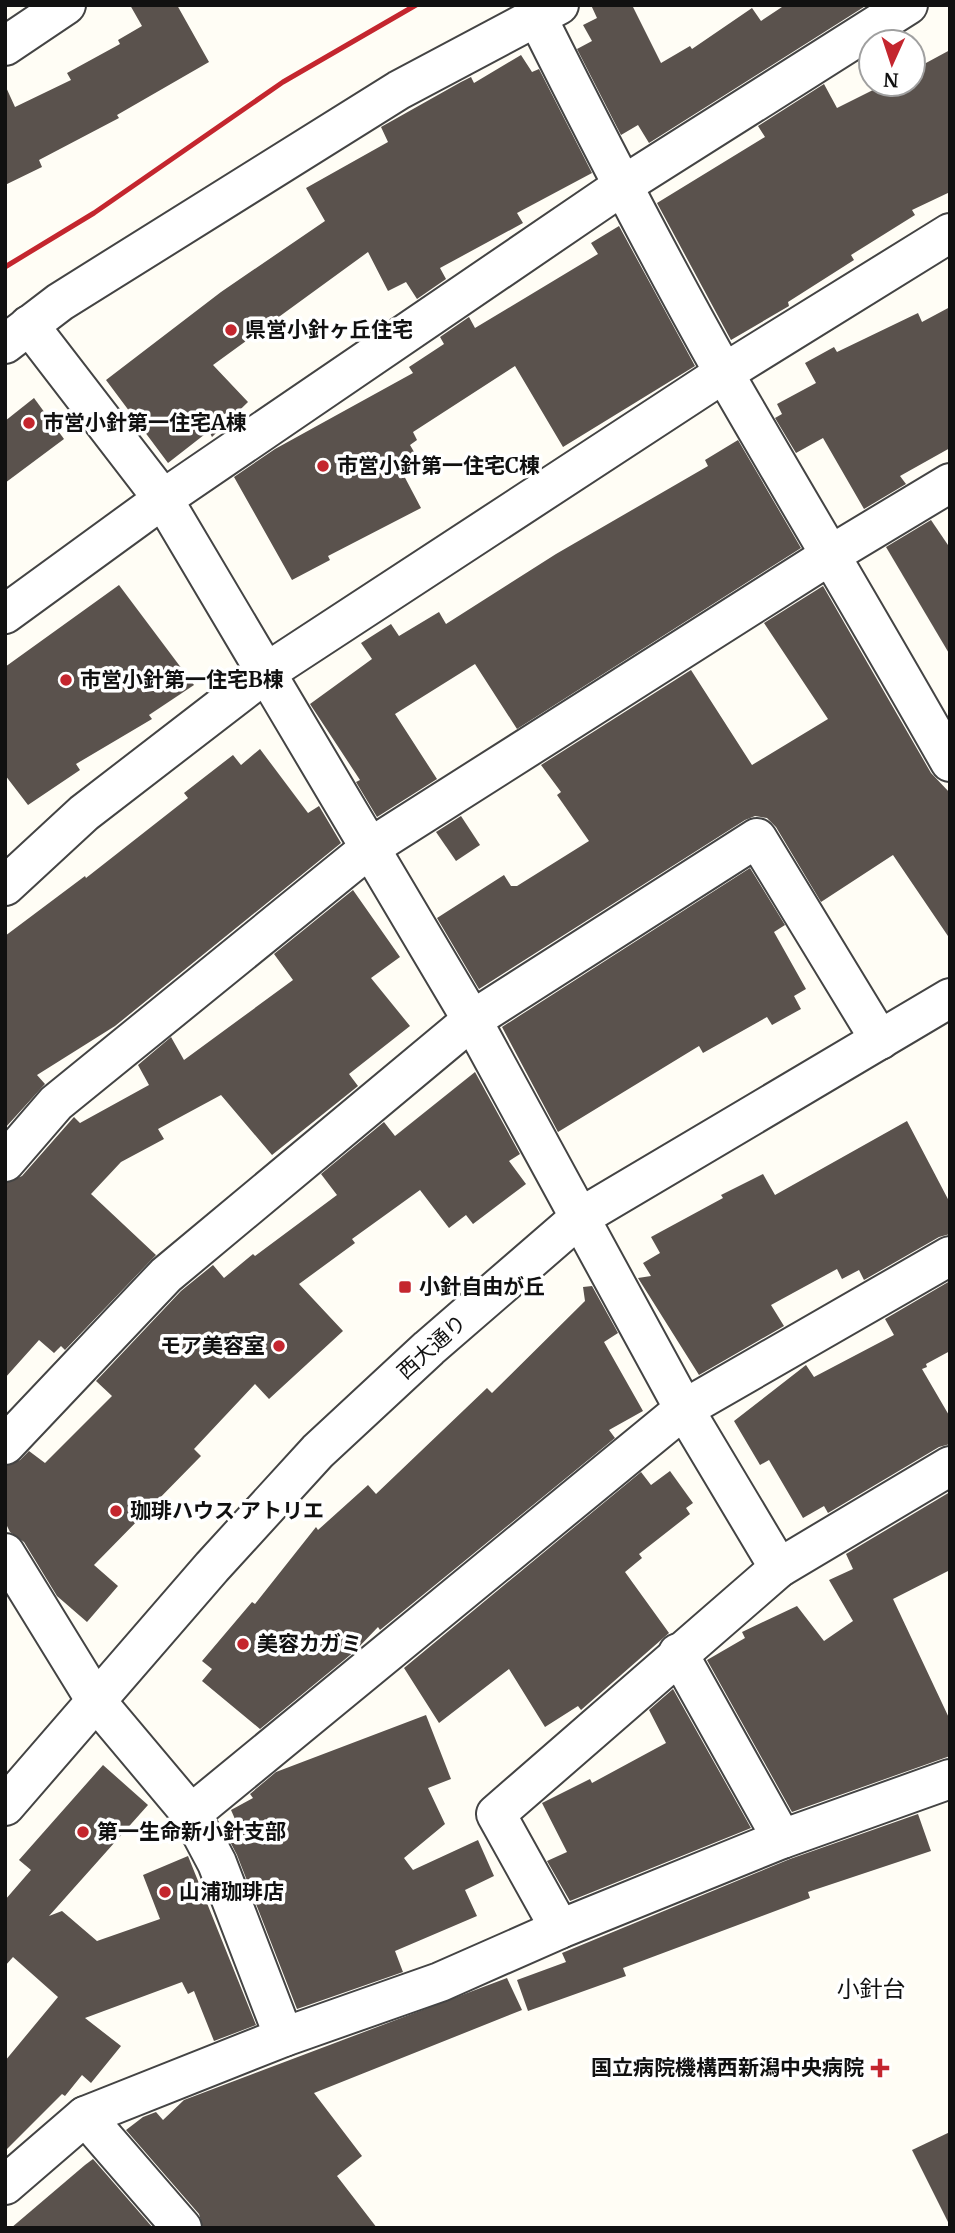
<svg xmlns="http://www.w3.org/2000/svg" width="955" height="2233" viewBox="0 0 955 2233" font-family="Merriweather,'Noto Sans JP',serif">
<rect width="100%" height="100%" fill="#fffdf5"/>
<g fill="#5a524d">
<path d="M130,5H177L209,62L117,115L119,118L39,160L42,167L5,185V85L15,107L71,80L67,73L120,44L118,40L142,26Z"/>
<path d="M591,5H632L661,63L690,46L692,49L752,8L761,21L785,5H867L649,143L638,125L621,135L577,49L592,41L583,25L597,18Z"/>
<path d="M950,50V192L912,210L915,215L851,255L854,260L788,302L789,306L731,340L657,203L765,137L758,126L824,84L837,108L885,84H913V70Z"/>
<path d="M521,55L532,72L539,69L592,173L517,213L523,223L440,268L446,279L417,299L406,282L388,291L368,252L213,365L248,402L212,437L209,431L168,463L106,380L221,292L325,221L306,188L388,142L381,127L461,82L471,77L474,83Z"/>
<path d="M619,226L695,366L563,447L515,366L413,432L417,440L410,445L420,462L402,472L421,508L328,556L330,560L292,580L234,477L275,449L413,373L409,367L444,344L440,337L469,317L475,328L598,254L591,243Z"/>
<path d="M950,307V448L900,476L906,484L864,509L823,438L796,453L775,418L782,414L777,404L816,383L805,363L834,347L837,352L918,313L922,322Z"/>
<path d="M34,398L64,439L5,483V421Z"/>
<path d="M738,440L801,548L517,729L475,664L395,714L437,779L377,817L356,782L360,780L310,704L372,659L361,643L391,624L399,636L439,612L446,624L556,554L708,466L705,460Z"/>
<path d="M931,520L950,548V655L886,547Z"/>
<path d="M119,585L194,685L149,715L152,719L76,764L80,770L28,805L5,775V667Z"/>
<path d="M823,586L931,773L950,793V939L893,855L821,902L776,827L767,818L755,816L745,820L479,989L437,918L504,875L511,886H517L589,841L557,795L561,792L541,765L691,670L752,765L828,719L764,623Z"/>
<path d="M260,749L308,813L319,806L341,843L115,1026L37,1075L45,1084L5,1128V936L85,876L86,878L188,798L184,793L233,755L241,765Z"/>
<path d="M461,816L480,845L456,861L436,832Z"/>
<path d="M750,868L785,925L774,932L806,989L794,996L801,1009L772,1025L767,1017L703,1053L699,1046L558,1132L502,1027Z"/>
<path d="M353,890L400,957L371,978L410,1026L349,1074L358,1086L272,1155L221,1095L158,1129L164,1139L121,1162L91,1194L156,1255L65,1350L61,1346L54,1353L39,1340L5,1378V1183L22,1176L74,1117L80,1123L149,1085L138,1065L171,1037L184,1060L293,980L274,954Z"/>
<path d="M475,1072L520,1154L509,1161L526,1184L473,1224L466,1215L449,1228L420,1190L352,1239L355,1243L299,1284L343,1331L269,1399L255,1384L194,1449L201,1456L94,1565L118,1586L87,1622L57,1596L24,1542L10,1532L5,1522V1466L20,1460L29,1451L45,1463L112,1396L96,1381L181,1291L213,1265L224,1278L253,1254L255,1256L337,1195L321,1174L384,1122L395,1136Z"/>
<path d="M907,1121L950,1203V1234L939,1237L864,1280L859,1270L842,1279L837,1269L771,1305L784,1326L699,1375L638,1278L651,1276L643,1263L660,1253L651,1237L723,1198L721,1195L763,1174L775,1195Z"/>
<path d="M950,1281V1351L926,1364L927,1367L922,1369L950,1417V1444L939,1447L828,1513L824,1506L803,1518L769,1460L760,1465L734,1421L806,1365L814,1377L894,1335L885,1319Z"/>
<path d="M592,1286L618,1333L604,1342L643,1411L609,1430L615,1438L380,1630L378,1627L355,1651L260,1729L202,1681L212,1669L202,1661L252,1602L255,1604L316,1527L318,1530L368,1485L376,1494L487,1388L492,1393L585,1301L583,1287Z"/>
<path d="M670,1471L693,1503L686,1508L690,1514L639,1554L642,1558L625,1572L669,1633L581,1710L578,1706L545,1727L509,1669L439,1723L404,1668L641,1472L651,1485Z"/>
<path d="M950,1492V1570L893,1599L950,1720V1756L792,1812L707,1660L745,1638L742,1632L797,1606L824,1641L853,1621L829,1580L853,1569L846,1554Z"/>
<path d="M673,1689L751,1828L570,1901L547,1861L567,1852L542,1803L590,1779L592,1783L666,1743L649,1710Z"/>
<path d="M426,1715L451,1779L428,1788L445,1824L404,1858L413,1870L478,1840L494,1876L465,1890L477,1916L395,1951L403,1972L297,2009L237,1855L225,1832L238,1826L231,1810L253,1798L250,1794L276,1772Z"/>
<path d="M103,1765L148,1805L49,1916L62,1911L97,1941L160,1919L143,1875L188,1856L256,2025L214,2041L194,1991L188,1994L182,1982L85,2018L121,2046L91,2083L82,2075L65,2096L62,2094L5,2151V2061L58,1997L13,1957L5,1966V1900L31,1870L19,1860Z"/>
<path d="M918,1814L931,1851L808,1892L810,1898L623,1968L626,1976L528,2011L517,1980L566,1962L562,1953L790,1859Z"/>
<path d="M507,1978L522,2010L314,2093L362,2156L337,2176L377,2228H203L199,2214L126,2130L143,2117L156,2112L163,2120L184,2100Z"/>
<path d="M950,2132V2226L912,2150Z"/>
<path d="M93,2159L153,2228H11L85,2165Z"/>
</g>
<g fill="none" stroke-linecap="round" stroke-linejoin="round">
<defs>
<g id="minor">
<path d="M537,17C597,137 658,256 724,373C799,503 876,631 950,762"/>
<path d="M5,46L66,5"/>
<path d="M29,325L163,499L472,1020L684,1409L779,1568"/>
<path d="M5,344L60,302L399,90L559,5"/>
<path d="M5,614L163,499L622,186L908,5"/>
<path d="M5,886L84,813L267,672L724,373L950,233"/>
<path d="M5,1162L56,1103L371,847L832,554L950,483"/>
<path d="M5,1445L166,1275L472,1020L757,838L880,1040"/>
<path d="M5,1553L96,1701L191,1814L217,1863L284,2037"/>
<path d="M678,1653L782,1839"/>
<path d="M5,1806L212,1567L318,1451L429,1348L579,1218L950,998"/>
<path d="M191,1814L684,1409L950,1256"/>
<path d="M560,1929L496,1814L779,1568L950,1466"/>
<path d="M85,2116L182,2228"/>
<path d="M5,2185L85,2116L284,2037L440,1982L560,1929L782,1839L950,1779"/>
</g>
</defs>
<use href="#minor" stroke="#444" stroke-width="42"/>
<use href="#minor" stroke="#fff" stroke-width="38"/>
<path stroke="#c4262e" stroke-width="5" d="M5,267L94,213L283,82L416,5"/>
</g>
<g fill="#c4262e" stroke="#fff" stroke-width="2.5">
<circle cx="231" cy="330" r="7"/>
<circle cx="29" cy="423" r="7"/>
<circle cx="323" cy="466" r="7"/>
<circle cx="66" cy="680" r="7"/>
<rect x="398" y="1280" width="14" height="14" rx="3.5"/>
<circle cx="279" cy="1346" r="7"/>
<circle cx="116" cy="1511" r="7"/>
<circle cx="243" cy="1644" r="7"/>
<circle cx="83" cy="1832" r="7"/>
<circle cx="165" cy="1892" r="7"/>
<path d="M876.5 2057.5h7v7h7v7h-7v7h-7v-7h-7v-7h7z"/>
</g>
<g text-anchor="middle" stroke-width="7" stroke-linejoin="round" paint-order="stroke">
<g font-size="21" font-weight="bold" fill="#111" stroke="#fff" text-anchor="start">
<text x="245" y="337">県営小針ヶ丘住宅</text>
<text x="43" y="430">市営小針第一住宅A棟</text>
<text x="337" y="473">市営小針第一住宅C棟</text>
<text x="80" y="687">市営小針第一住宅B棟</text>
<text x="419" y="1294">小針自由が丘</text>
<text x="265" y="1353" text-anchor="end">モア美容室</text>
<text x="130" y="1518">珈琲ハウス アトリエ</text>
<text x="257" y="1651">美容カガミ</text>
<text x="97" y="1839">第一生命新小針支部</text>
<text x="179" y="1899">山浦珈琲店</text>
<text x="864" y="2075" text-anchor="end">国立病院機構西新潟中央病院</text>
</g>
<g font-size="21" fill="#111" stroke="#fff">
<text transform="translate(432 1347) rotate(-42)" y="7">西大通り</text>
</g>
<g font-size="23" fill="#111" stroke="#fff">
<text x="871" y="1997">小針台</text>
</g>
</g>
<rect width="955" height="2233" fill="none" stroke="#111111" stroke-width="14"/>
<g transform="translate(892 63) rotate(183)"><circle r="33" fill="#ffffff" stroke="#a0a0a0" stroke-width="2"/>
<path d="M0-5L12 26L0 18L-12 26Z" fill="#c4262e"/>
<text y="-10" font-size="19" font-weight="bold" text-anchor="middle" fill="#111111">N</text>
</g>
</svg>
